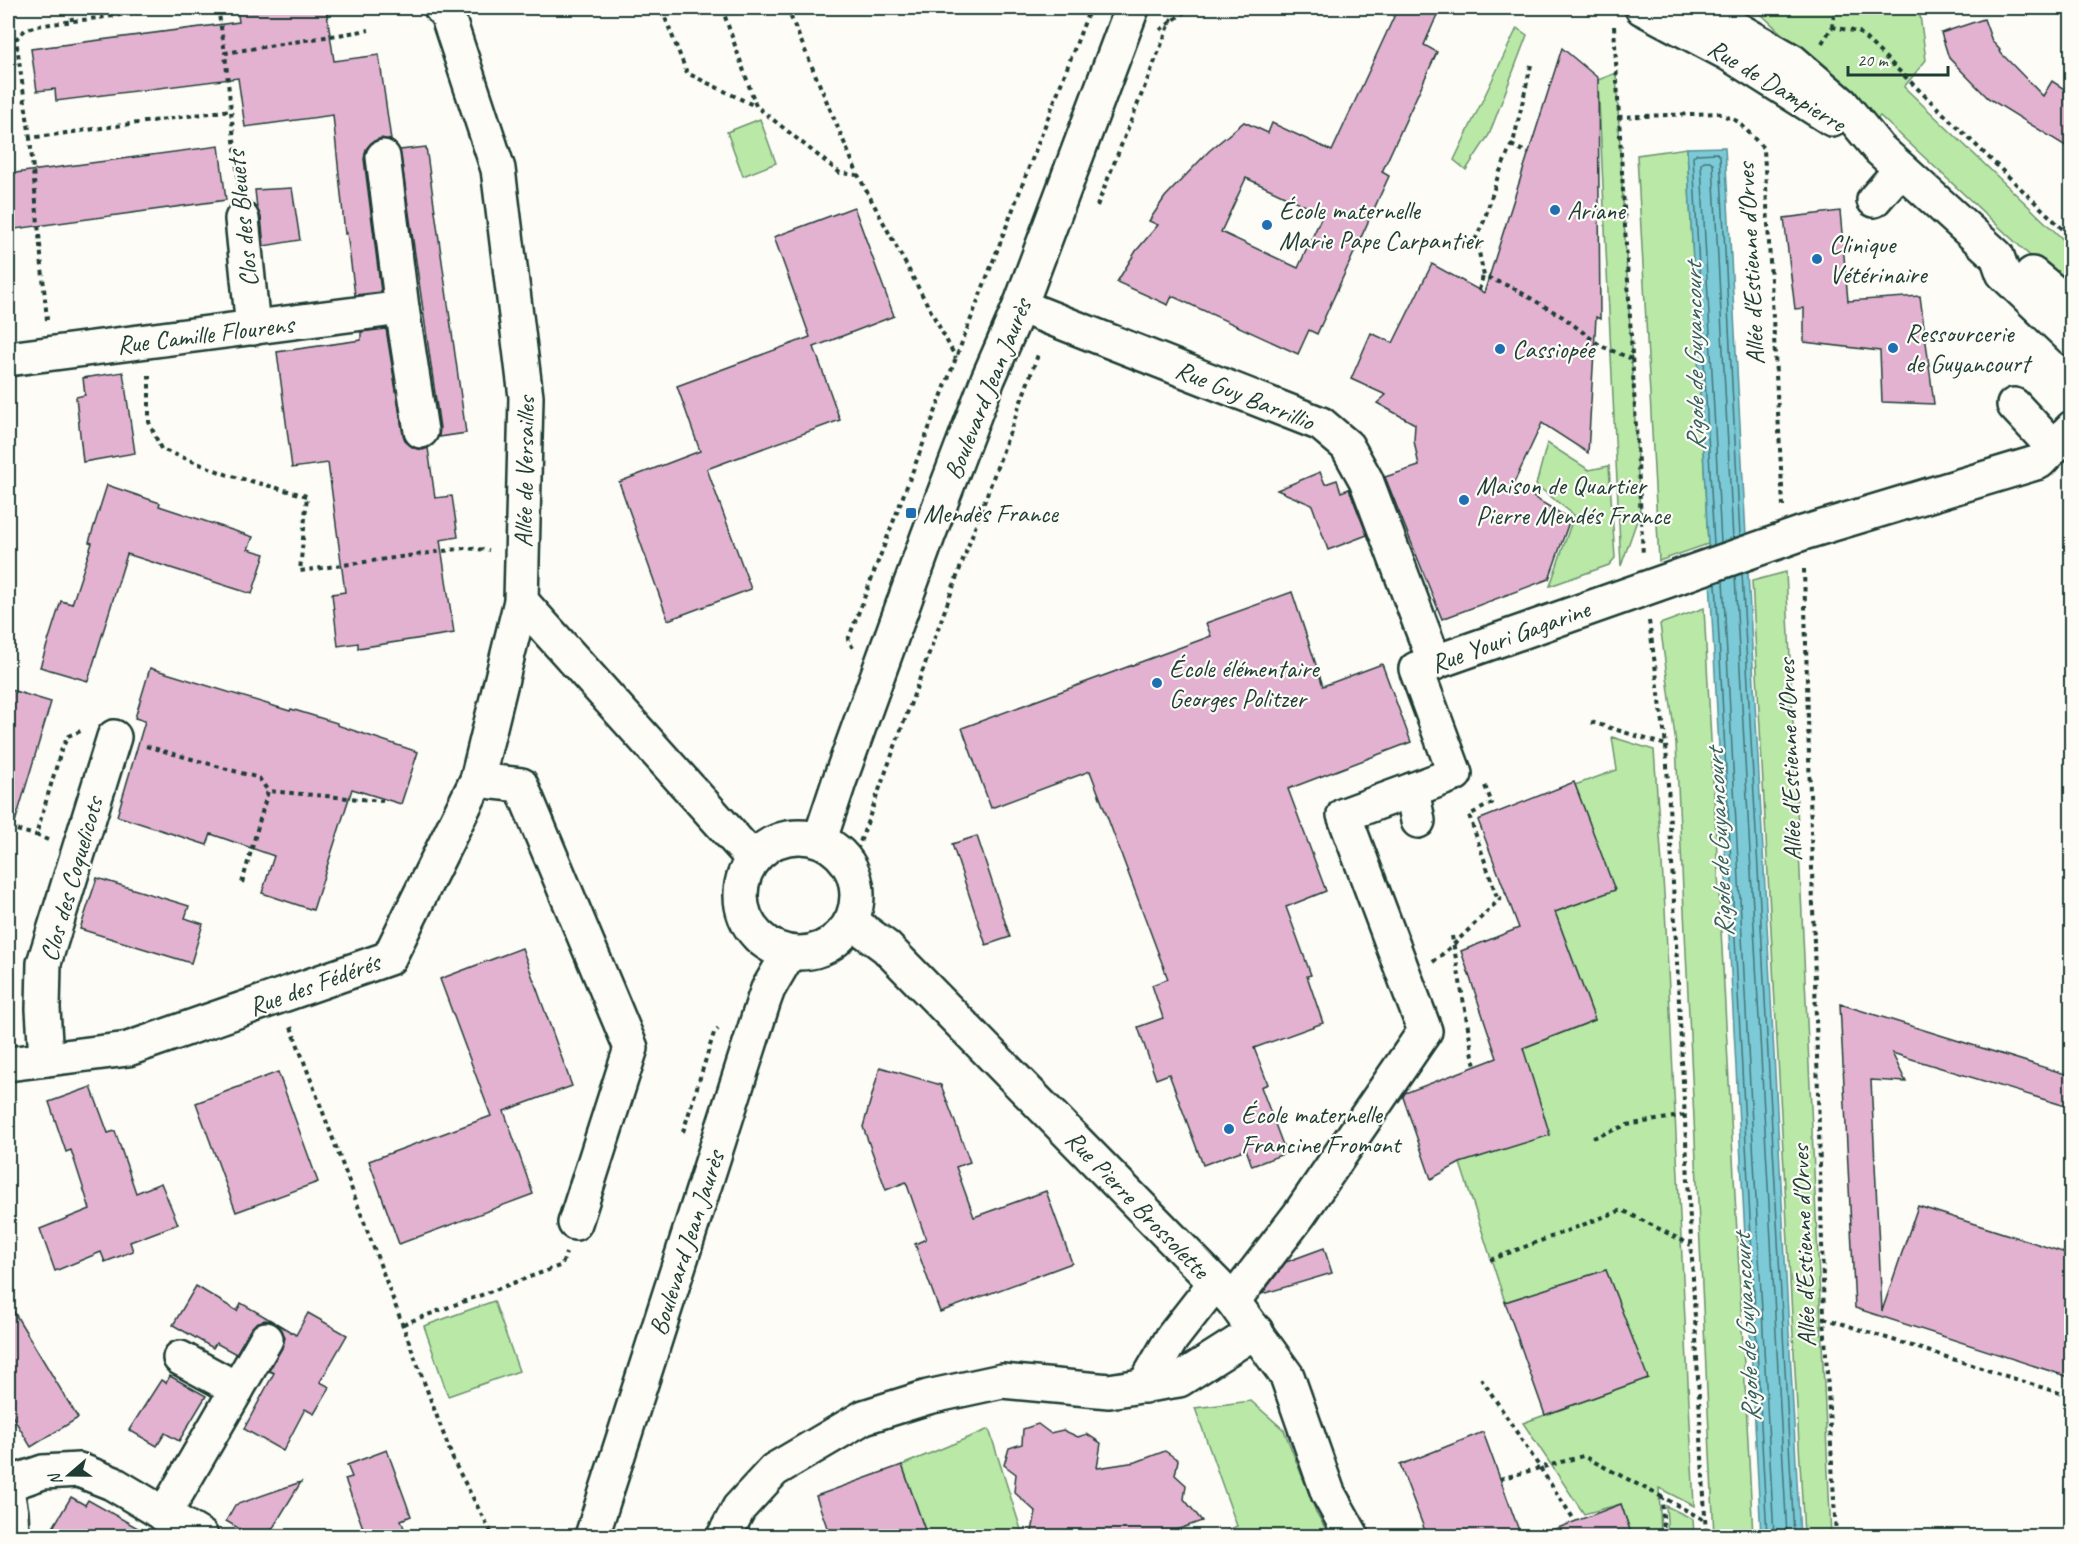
<svg xmlns="http://www.w3.org/2000/svg" width="2079" height="1544" viewBox="0 0 2079 1544" font-family="Caveat,sans-serif">
<rect width="100%" height="100%" fill="#fdfcf7"/>
<filter id="ink" filterUnits="userSpaceOnUse"><feTurbulence type="fractalNoise" baseFrequency=".0167" numOctaves="2"/><feDisplacementMap in="SourceGraphic" scale="12" xChannelSelector="R" yChannelSelector="G"/><feConvolveMatrix kernelMatrix="1 2 1 2 8 2 1 2 1" color-interpolation-filters="sRGB"/></filter>
<g filter="url(#ink)">
<g fill="#b9e8a7" stroke="#6c926e" stroke-width="1.5">
<path d="M1756,8H1919L1926,60L1904,87L2071,247V294L1880,116L1874,122L1762,15Z"/>
<path d="M1517,28L1527,35L1489,135L1466,170L1454,160Z"/>
<path d="M1616,73L1640,512L1621,566L1598,80Z"/>
<path d="M760,119L776,163L743,176L727,132Z"/>
<path d="M1687,148L1708,544L1659,561L1637,155Z"/>
<path d="M1547,443L1589,470L1609,466L1615,558L1609,565L1550,586L1574,515L1536,485Z"/>
<path d="M1786,572L1831,1536H1804L1752,581Z"/>
<path d="M1704,608L1753,1536H1714L1676,744L1660,624Z"/>
<path d="M1612,737L1654,750L1665,908L1694,1506L1659,1488L1661,1536H1632L1621,1504L1584,1514L1523,1423L1647,1378L1606,1270L1505,1302L1460,1163L1523,1048L1595,1020L1555,912L1614,890L1575,785L1617,770Z"/>
<path d="M494,1301L519,1371L448,1396L424,1326Z"/>
<path d="M1251,1401L1284,1430L1316,1512L1330,1536H1216L1237,1526L1195,1408Z"/>
<path d="M989,1429L1023,1536H927L902,1465Z"/>
<path d="M1666,1506L1693,1519L1694,1536H1668Z"/>
</g>
<path fill="#7bcad8" stroke="#569296" stroke-width="1.5" d="M1725,147L1800,1536H1761L1687,148Z"/>
<g fill="none" stroke-linecap="round" stroke-linejoin="round">
<g stroke="#447576" stroke-width="1.5">
<path d="M1721,543L1701,164L1704,161H1710L1713,164L1733,539"/>
<path d="M1714,545L1693,157L1696,154L1717,153L1720,156L1740,536"/>
<path d="M1742,573L1794,1536"/>
<path d="M1735,576L1787,1536"/>
<path d="M1723,580L1774,1536"/>
<path d="M1716,583L1767,1536"/>
</g>
</g>
<g fill="#e3b2d1" stroke="#1f3d34" stroke-width="1.5" fill-rule="evenodd">
<path d="M237,8H326L334,61L379,55L391,140L381,138L372,142L366,149L364,159L381,292L355,295L347,233L345,234L333,115L245,127L238,78L56,101L55,89L37,91L31,49L239,22Z"/>
<path d="M1398,8H1440L1424,45L1437,52L1382,172L1389,176L1317,334L1309,330L1298,354L1172,296L1168,305L1117,282L1136,251L1158,225L1149,221L1165,197L1209,151L1244,122L1268,133L1272,123L1332,151ZM1246,178L1323,214L1298,268L1221,232Z"/>
<path d="M1984,19L1992,41L2000,50L1999,51L2043,96L2052,81L2072,94V150L1988,98L1949,58L1941,33Z"/>
<path d="M1562,48L1598,78L1600,319L1596,317L1588,453L1542,423L1513,485L1570,519L1549,579L1442,619L1385,477L1419,466L1414,441L1415,424L1377,403L1386,395L1351,379L1371,333L1393,343L1432,264L1484,293Z"/>
<path d="M219,146L226,200L8,230V174Z"/>
<path d="M426,147L466,433L439,437L440,428L400,150Z"/>
<path d="M292,188L300,240L264,246L261,217L257,208L255,190Z"/>
<path d="M854,207L894,316L814,347L840,420L707,469L751,589L668,620L619,482L700,451L677,386L810,337L774,237Z"/>
<path d="M1840,211L1848,301L1920,296L1934,404L1882,402L1880,351L1804,342V308L1795,309L1784,218Z"/>
<path d="M386,329L403,434L406,442L414,448L423,450L428,448L435,498L452,496L458,537L440,540L454,633L358,648V643L338,646L332,594L345,592L328,463L292,468L277,352L361,340V332Z"/>
<path d="M123,372L135,453L83,462L76,397L85,395L83,378Z"/>
<path d="M1320,472L1325,484L1337,480L1341,492L1349,489L1367,535L1328,550L1312,505L1277,490Z"/>
<path d="M107,485L160,503L159,506L253,537L248,549L265,554L252,594L127,554L88,681L40,667L61,601L72,604L92,543L89,542Z"/>
<path d="M1292,592L1323,686L1382,664L1411,742L1288,789L1326,891L1286,907L1311,975L1307,976L1323,1023L1254,1048L1268,1084L1261,1087L1286,1153L1252,1166L1246,1149L1203,1165L1169,1074L1156,1079L1138,1027L1163,1018L1152,985L1168,979L1090,771L991,808L962,728L1211,636L1206,623Z"/>
<path d="M150,668L290,711L291,709L337,723V725L418,752L401,804L352,789L313,910L262,893L274,856L211,834L207,845L117,816L145,721L135,718Z"/>
<path d="M8,689L51,702L14,826L8,825Z"/>
<path d="M1574,782L1615,890L1555,912L1595,1020L1523,1048L1550,1135L1460,1163L1431,1179L1403,1097L1405,1093L1497,1058L1461,951L1519,928L1478,820Z"/>
<path d="M977,836L1010,937L986,945L952,844Z"/>
<path d="M97,878L189,906L185,918L203,924L191,963L80,929Z"/>
<path d="M522,948L572,1086L504,1111L533,1194L399,1244L369,1161L491,1116L440,979Z"/>
<path d="M1840,1004L2072,1076V1108L1892,1053L1906,1082L1871,1080L1882,1311L1918,1206L2072,1255V1378L1855,1308Z"/>
<path d="M880,1067L941,1085L970,1162L956,1167L974,1217L1046,1191L1072,1263L940,1312L915,1244L926,1239L906,1182L886,1190L863,1127Z"/>
<path d="M278,1072L318,1182L236,1212L196,1103Z"/>
<path d="M91,1087L108,1133L115,1131L136,1193L161,1183L178,1224L130,1242L133,1251L105,1262L101,1252L55,1271L40,1229L90,1209L71,1150L66,1152L49,1102Z"/>
<path d="M1324,1248L1332,1273L1262,1294L1286,1262Z"/>
<path d="M1606,1270L1648,1378L1545,1415L1505,1302Z"/>
<path d="M196,1286L237,1311L241,1303L274,1322L265,1320L256,1323L250,1330L236,1354L216,1343L213,1348L173,1325Z"/>
<path d="M8,1302L78,1418L31,1447L8,1409Z"/>
<path d="M308,1313L347,1335L320,1382L330,1387L314,1414L305,1409L283,1451L244,1429L274,1373L269,1371L282,1348L285,1338L282,1330L276,1323L296,1335Z"/>
<path d="M170,1376L206,1396L179,1441L165,1433L157,1446L129,1430L161,1380L166,1383Z"/>
<path d="M1038,1424L1050,1433L1063,1430L1078,1437L1087,1434L1101,1443L1097,1468L1136,1462L1165,1451L1178,1460L1175,1475L1186,1485L1184,1499L1202,1521L1159,1536H1031L1036,1512L1014,1492L1016,1474L1004,1465L1009,1448L1022,1444L1023,1429Z"/>
<path d="M1483,1432L1521,1536H1427L1400,1465Z"/>
<path d="M387,1450L411,1516L401,1520L407,1536H366L345,1479L352,1477L347,1465Z"/>
<path d="M902,1465L927,1536H830L816,1496Z"/>
<path d="M301,1482L268,1536H252L226,1521L235,1505Z"/>
<path d="M71,1497L85,1505L88,1500L152,1536H48Z"/>
<path d="M1621,1504L1632,1536H1543L1542,1534Z"/>
</g>
<g fill="none" stroke-linecap="round" stroke-linejoin="round">
<defs>
<g id="minor">
<path d="M1642,8L1729,54L1832,119"/>
<path d="M1691,8L1735,28L1792,61L1842,104L1879,149L1997,256L2003,273L2072,339"/>
<path d="M383,157L402,308"/>
<path d="M1874,200L1901,169"/>
<path d="M242,219L253,328"/>
<path d="M2032,274L2072,307"/>
<path d="M1020,306L1321,424L1347,446L1366,480L1435,663"/>
<path d="M8,359L402,308L421,431"/>
<path d="M2014,405L2053,447"/>
<path d="M521,601L753,859"/>
<path d="M477,780L521,785L631,1048L575,1223"/>
<path d="M1412,790L1418,821"/>
<circle cx="799" cy="895" r="58"/>
<path d="M820,839L839,782L928,536L988,379L1020,306L1132,8"/>
<path d="M852,922L886,947L1233,1301L1287,1376L1328,1493L1352,1536"/>
<path d="M46,1059L43,1009L44,963L114,737"/>
<path d="M8,1064L128,1049L389,958L477,780L521,601L526,397L498,169L447,14L441,8"/>
<path d="M1233,1301L1299,1215L1425,1031L1344,815L1455,774L1416,669L1803,533L2039,462L2072,428"/>
<path d="M180,1358L237,1389"/>
<path d="M1144,1386L1172,1338L1215,1283"/>
<path d="M8,1484L43,1472L79,1470L112,1483L201,1536"/>
<path d="M8,1496L11,1513L12,1536"/>
<path d="M164,1515L266,1339"/>
<path d="M592,1536L764,1000L768,989L789,953"/>
<path d="M724,1536L739,1508L774,1470L864,1417L928,1397L1002,1381L1109,1391L1179,1380L1256,1331"/>
</g>
</defs>
<use href="#minor" stroke="#1f3d34" stroke-width="38"/>
<g stroke="#1f3d34" stroke-width="4" stroke-dasharray="4.5 4.5" stroke-linecap="butt">
<path d="M71,8L72,21"/>
<path d="M218,8L225,53"/>
<path d="M722,8L756,106L840,173L857,175"/>
<path d="M787,8L858,175L956,358"/>
<path d="M662,10L687,73L755,106"/>
<path d="M1614,26L1643,555"/>
<path d="M1832,27L1859,32L2072,238"/>
<path d="M1160,30L1190,8"/>
<path d="M1822,43L1832,27L1835,8"/>
<path d="M8,52L18,48"/>
<path d="M1531,65L1514,139L1498,176L1484,221L1476,238L1484,276L1513,288L1563,317L1601,346L1632,359"/>
<path d="M1618,117L1718,113L1739,122L1764,149L1783,506"/>
<path d="M30,138L16,39L25,30L36,26L174,8"/>
<path d="M1511,145L1528,153"/>
<path d="M239,188L225,53L369,30"/>
<path d="M1097,206L1176,8"/>
<path d="M1479,290L1483,276"/>
<path d="M47,320L30,138L231,110"/>
<path d="M149,375V422L161,449L228,475L307,496L300,571L465,548L489,550"/>
<path d="M1804,569L1824,1318L1836,1536"/>
<path d="M1649,621L1666,745L1706,1536"/>
<path d="M853,648L848,640L1090,8"/>
<path d="M1591,722L1666,745"/>
<path d="M146,746L259,778L268,791"/>
<path d="M1485,786L1492,803L1469,815L1498,900"/>
<path d="M8,828L36,835"/>
<path d="M48,840L36,835L61,751L68,736L81,731"/>
<path d="M851,867L1039,352"/>
<path d="M242,883L268,791L383,801"/>
<path d="M1452,936L1475,1067"/>
<path d="M1433,962L1453,945L1506,893"/>
<path d="M291,1027L454,1462L493,1536"/>
<path d="M683,1132L714,1033L718,1029"/>
<path d="M1593,1138L1627,1125L1685,1115"/>
<path d="M1490,1260L1622,1210L1691,1245"/>
<path d="M1824,1318L2072,1397"/>
<path d="M403,1324L562,1265L566,1253"/>
<path d="M1481,1378L1575,1521"/>
<path d="M1500,1479L1583,1456L1662,1497"/>
<path d="M1664,1536L1662,1497L1706,1521"/>
</g>
<use href="#minor" stroke="#fdfcf7" stroke-width="33"/>
</g>
</g>
<g fill="#1f6fb2" stroke="#fdfcf7" stroke-width="2">
<circle cx="1555" cy="210" r="6"/>
<circle cx="1267" cy="225" r="6"/>
<circle cx="1817" cy="259" r="6"/>
<circle cx="1893" cy="348" r="6"/>
<circle cx="1500" cy="349" r="6"/>
<circle cx="1464" cy="500" r="6"/>
<rect x="905" y="507" width="12" height="12" rx="3"/>
<circle cx="1157" cy="683" r="6"/>
<circle cx="1229" cy="1129" r="6"/>
</g>
<g text-anchor="middle" stroke-width="4.5" stroke-linejoin="round" paint-order="stroke">
<g font-size="26" fill="#1f3d34" stroke="#fdfcf7">
<text transform="translate(1777 85) rotate(31)" y="9">Rue de Dampierre</text>
<text transform="translate(242 219) rotate(-96)" y="9">Clos des Bleuets</text>
<text transform="translate(1750 264) rotate(-93)" y="9">Allée d'Estienne d'Orves</text>
<text transform="translate(205 334) rotate(-7)" y="9">Rue Camille Flourens</text>
<text transform="translate(987 389) rotate(-68)" y="9">Boulevard Jean Jaurès</text>
<text transform="translate(1245 395) rotate(22)" y="9">Rue Guy Barrillio</text>
<text transform="translate(524 472) rotate(-89)" y="9">Allée de Versailles</text>
<text transform="translate(1510 636) rotate(-20)" y="9">Rue Youri Gagarine</text>
<text transform="translate(1789 760) rotate(-92)" y="9">Allée d'Estienne d'Orves</text>
<text transform="translate(71 879) rotate(-74)" y="9">Clos des Coquelicots</text>
<text transform="translate(314 984) rotate(-20)" y="9">Rue des Fédérés</text>
<text transform="translate(1138 1204) rotate(46)" y="9">Rue Pierre Brossolette</text>
<text transform="translate(686 1243) rotate(-72)" y="9">Boulevard Jean Jaurès</text>
<text transform="translate(1803 1246) rotate(-92)" y="9">Allée d'Estienne d'Orves</text>
</g>
<g font-size="26" fill="#1f3d34" stroke="#fdfcf7" text-anchor="start">
<text x="1279" y="219">École maternelle<tspan x="1279" dy="30">Marie Pape Carpantier</tspan></text>
<text x="1567" y="219">Ariane</text>
<text x="1829" y="253">Clinique<tspan x="1829" dy="30">Vétérinaire</tspan></text>
<text x="1905" y="342">Ressourcerie<tspan x="1905" dy="30">de Guyancourt</tspan></text>
<text x="1512" y="358">Cassiopée</text>
<text x="1476" y="494">Maison de Quartier<tspan x="1476" dy="30">Pierre Mendés France</tspan></text>
<text x="923" y="522">Mendès France</text>
<text x="1169" y="677">École élémentaire<tspan x="1169" dy="30">Georges Politzer</tspan></text>
<text x="1241" y="1123">École maternelle<tspan x="1241" dy="30">Francine Fromont</tspan></text>
</g>
<g font-size="27" font-style="italic" fill="#36605d" stroke="#fdfcf7">
<text transform="translate(1694 357) rotate(-91)" y="9">Rigole de Guyancourt</text>
<text transform="translate(1719 843) rotate(-93)" y="9">Rigole de Guyancourt</text>
<text transform="translate(1746 1328) rotate(-93)" y="9">Rigole de Guyancourt</text>
</g>
</g>
<rect width="2079" height="1544" fill="none" stroke="#fdfcf7" stroke-width="30"/>
<rect x="15" y="15" width="2049" height="1514" fill="none" stroke="#1f3d34" stroke-width="2" filter="url(#ink)"/>
<g transform="translate(69 1475) rotate(250)" stroke="#fdfcf7" stroke-width="4.5" paint-order="stroke">
<path d="M0-4.5L10 22L0 15L-10 22Z" fill="#1f3d34"/>
<text y="-9" font-size="16" font-weight="bold" text-anchor="middle" fill="#1f3d34">N</text>
</g>
<path d="M1848 66v9h100v-9" fill="none" stroke="#1f3d34" stroke-width="3"/>
<text x="1857" y="66" font-size="18" fill="#1f3d34" stroke="#fdfcf7" stroke-width="4.5" paint-order="stroke">20 m</text>
</svg>
